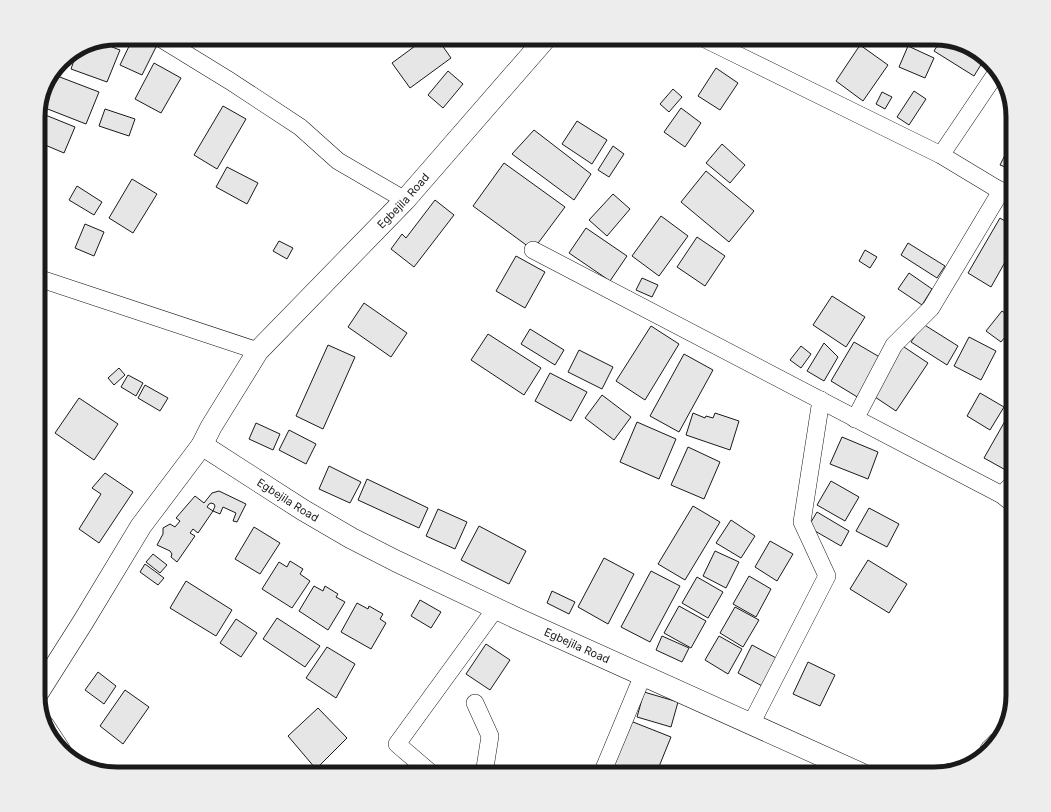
<svg xmlns="http://www.w3.org/2000/svg" width="1051" height="812" viewBox="0 0 1051 812" font-family="Inter,sans-serif">
<rect width="100%" height="100%" fill="#fff"/>
<g fill="#e6e6e6" stroke="#1a1a1a">
<path d="M133,38H137L156,47L142,75L120,65Z"/>
<path d="M426,38H437L451,58L410,88L392,63Z"/>
<path d="M905,38H919L915,44Z"/>
<path d="M110,39L114,41L112,47L120,50L107,82L71,69L78,49L87,44Z"/>
<path d="M941,40L982,55L985,58L974,76L934,51Z"/>
<path d="M860,45L888,65L863,101L836,81Z"/>
<path d="M908,46L934,58L925,78L899,67Z"/>
<path d="M154,63L181,78L161,113L135,99Z"/>
<path d="M716,68L738,83L720,110L698,96Z"/>
<path d="M448,71L463,84L443,108L428,95Z"/>
<path d="M52,74L99,92L86,124L40,106L46,82Z"/>
<path d="M673,89L682,97L669,112L660,104Z"/>
<path d="M914,91L926,99L909,125L897,117Z"/>
<path d="M882,92L892,97L885,109L876,104Z"/>
<path d="M223,106L246,119L217,169L194,155Z"/>
<path d="M681,108L701,123L685,147L664,132Z"/>
<path d="M105,109L135,119L129,136L99,126Z"/>
<path d="M38,112L75,127L64,153L38,142Z"/>
<path d="M577,121L607,140L592,164L562,144Z"/>
<path d="M534,130L591,174L574,200L512,154Z"/>
<path d="M722,144L745,165L730,183L706,163Z"/>
<path d="M613,146L624,154L609,177L598,170Z"/>
<path d="M1008,149L1013,151V170L1000,165Z"/>
<path d="M504,163L565,207L533,250L473,206Z"/>
<path d="M227,167L258,183L247,204L216,187Z"/>
<path d="M706,171L754,211L729,242L681,202Z"/>
<path d="M132,179L157,194L133,233L109,218Z"/>
<path d="M77,186L102,202L94,215L69,200Z"/>
<path d="M613,194L630,209L607,236L589,220Z"/>
<path d="M435,200L454,215L414,267L391,249L402,234L406,238Z"/>
<path d="M661,216L688,236L659,276L632,256Z"/>
<path d="M1000,218L1013,226V248L991,287L968,273Z"/>
<path d="M85,224L104,232L94,256L75,248Z"/>
<path d="M586,228L627,256L610,281L569,253Z"/>
<path d="M697,237L725,256L705,286L677,267Z"/>
<path d="M279,241L293,248L287,259L273,251Z"/>
<path d="M908,243L945,266L937,278L901,255Z"/>
<path d="M865,250L877,257L870,268L859,261Z"/>
<path d="M516,256L545,272L525,308L496,291Z"/>
<path d="M909,273L932,289L922,305L898,289Z"/>
<path d="M1013,277V296L1005,292Z"/>
<path d="M642,278L658,285L652,297L636,290Z"/>
<path d="M832,296L865,317L846,347L813,325Z"/>
<path d="M364,303L407,333L391,357L348,327Z"/>
<path d="M1002,311L1013,319V327L1001,342L986,331Z"/>
<path d="M923,324L958,346L947,365L911,342Z"/>
<path d="M651,326L679,344L645,400L616,381Z"/>
<path d="M530,329L564,350L555,365L521,344Z"/>
<path d="M488,334L541,368L524,395L471,360Z"/>
<path d="M969,337L996,351L981,380L954,366Z"/>
<path d="M854,342L883,359L859,398L831,381Z"/>
<path d="M824,343L838,357L824,381L807,371Z"/>
<path d="M328,345L355,357L323,429L296,416Z"/>
<path d="M901,345L928,363L896,411L869,393Z"/>
<path d="M801,346L811,354L801,368L790,360Z"/>
<path d="M579,350L613,367L602,389L568,372Z"/>
<path d="M684,354L713,370L679,432L650,416Z"/>
<path d="M119,368L125,375L114,385L108,378Z"/>
<path d="M550,373L587,392L571,421L535,401Z"/>
<path d="M128,375L143,383L136,396L121,387Z"/>
<path d="M145,385L168,398L160,411L138,398Z"/>
<path d="M980,393L1004,407L990,430L967,416Z"/>
<path d="M602,395L631,417L614,440L585,418Z"/>
<path d="M79,398L118,424L94,460L55,433Z"/>
<path d="M1013,407V470L1011,473L984,458Z"/>
<path d="M693,413L705,418L706,416L713,418L715,413L739,421L730,450L686,435Z"/>
<path d="M38,414L46,419L38,431Z"/>
<path d="M637,422L676,439L659,479L620,462Z"/>
<path d="M256,423L280,434L273,450L249,439Z"/>
<path d="M289,430L316,444L306,464L279,450Z"/>
<path d="M842,437L878,452L868,479L830,464Z"/>
<path d="M688,447L720,462L704,499L671,485Z"/>
<path d="M329,466L361,482L350,503L319,489Z"/>
<path d="M105,473L133,492L99,543L79,529L101,494L92,488Z"/>
<path d="M367,479L428,508L419,528L358,500Z"/>
<path d="M831,481L859,497L845,521L817,505Z"/>
<path d="M219,491L246,504L237,522L233,521L236,513L223,507L220,514L213,511L215,506L214,504L211,503L209,504L207,507L213,511L198,533L193,529L190,533L195,536L177,562L171,557L172,554L170,551L157,545L163,534V528L170,524L175,527L180,521L176,518L195,496L204,503L212,493Z"/>
<path d="M693,506L720,522L685,580L658,564Z"/>
<path d="M869,508L899,524L887,547L856,531Z"/>
<path d="M438,509L467,522L455,549L426,536Z"/>
<path d="M817,512L849,531L841,546L808,527Z"/>
<path d="M731,520L755,536L741,558L716,543Z"/>
<path d="M479,526L526,551L509,584L461,560Z"/>
<path d="M254,527L280,543L260,574L235,559Z"/>
<path d="M770,541L793,554L777,581L755,567Z"/>
<path d="M715,551L739,562L726,588L703,576Z"/>
<path d="M153,554L167,565L160,573L146,562Z"/>
<path d="M604,558L634,574L608,624L578,607Z"/>
<path d="M868,560L907,584L889,613L850,589Z"/>
<path d="M290,561L303,569L300,574L310,581L292,608L262,589L279,562L287,567Z"/>
<path d="M145,564L164,578L158,585L140,572Z"/>
<path d="M651,571L680,586L650,642L621,627Z"/>
<path d="M749,576L771,589L756,617L733,604Z"/>
<path d="M697,577L723,592L708,618L682,603Z"/>
<path d="M186,581L232,610L216,636L170,608Z"/>
<path d="M314,586L323,591L325,586L338,594L336,597L345,602L328,630L299,611Z"/>
<path d="M552,591L575,602L569,614L547,603Z"/>
<path d="M420,600L441,612L431,628L411,616Z"/>
<path d="M357,603L368,609L369,606L383,614L380,619L386,623L371,649L341,632Z"/>
<path d="M679,606L706,621L691,648L664,633Z"/>
<path d="M735,607L759,620L743,647L720,633Z"/>
<path d="M277,618L320,646L305,667L263,639Z"/>
<path d="M236,619L257,633L241,657L220,643Z"/>
<path d="M662,636L689,648L682,662L656,650Z"/>
<path d="M719,636L742,649L728,674L705,660Z"/>
<path d="M486,644L510,660L490,690L466,674Z"/>
<path d="M752,645L778,659L764,687L738,673Z"/>
<path d="M327,647L355,664L336,698L306,678Z"/>
<path d="M808,662L835,675L820,706L793,694Z"/>
<path d="M98,672L116,686L104,704L85,690Z"/>
<path d="M125,690L149,707L123,744L100,726Z"/>
<path d="M644,692L678,702L671,727L637,717Z"/>
<path d="M318,708L347,738L316,769L288,736Z"/>
<path d="M628,720L671,737L656,774H608Z"/>
</g>
<g fill="none" stroke-linecap="round" stroke-linejoin="round">
<defs>
<g id="minor">
<path d="M160,38L230,81L300,127L338,161L405,200"/>
<path d="M703,38L941,155L994,187L1013,197"/>
<path d="M941,155L997,72"/>
<path d="M533,250L1002,495L1013,504"/>
<path d="M38,278L258,351"/>
<path d="M855,419L894,345L931,308L1001,191"/>
<path d="M1002,495L1013,483"/>
<path d="M38,665L51,673"/>
<path d="M475,703L490,736L484,774"/>
<path d="M45,724L62,750"/>
<path d="M751,724L827,576L802,522L821,400"/>
<path d="M989,749L997,741"/>
<path d="M432,774L397,744L496,608"/>
<path d="M599,774L603,771L643,675"/>
</g>
<g id="tertiary">
<path id="s1" d="M202,445L303,510L351,538L396,561L516,618L862,774"/>
<path id="s2" d="M38,693L83,622L141,526L202,445L211,427L258,351L405,200L546,38"/>
</g>
</defs>
<use href="#minor" stroke="#1a1a1a" stroke-width="18"/>
<use href="#tertiary" stroke="#1a1a1a" stroke-width="22"/>
<use href="#minor" stroke="#fff" stroke-width="17"/>
<use href="#tertiary" stroke="#fff" stroke-width="21"/>
</g>
<g text-anchor="middle" stroke-width="3" stroke-linejoin="round" paint-order="stroke">
<g font-size="11" fill="#1a1a1a" stroke="#fff">
<text dy="4" stroke="none"><textPath href="#s2" startOffset="616">Egbejila Road</textPath></text>
<text dy="4" stroke="none"><textPath href="#s1" startOffset="102">Egbejila Road</textPath></text>
<text dy="4" stroke="none"><textPath href="#s1" startOffset="426">Egbejila Road</textPath></text>
</g>
</g>
<path d="M0 0H1051V812H0ZM117 45H934A72 72 0 0 1 1006 117V695A72 72 0 0 1 934 767H117A72 72 0 0 1 45 695V117A72 72 0 0 1 117 45Z" fill="#ededed" fill-rule="evenodd"/>
<path fill="none" stroke="#1a1a1a" stroke-width="5" d="M117 45H934A72 72 0 0 1 1006 117V695A72 72 0 0 1 934 767H117A72 72 0 0 1 45 695V117A72 72 0 0 1 117 45Z"/>
</svg>
